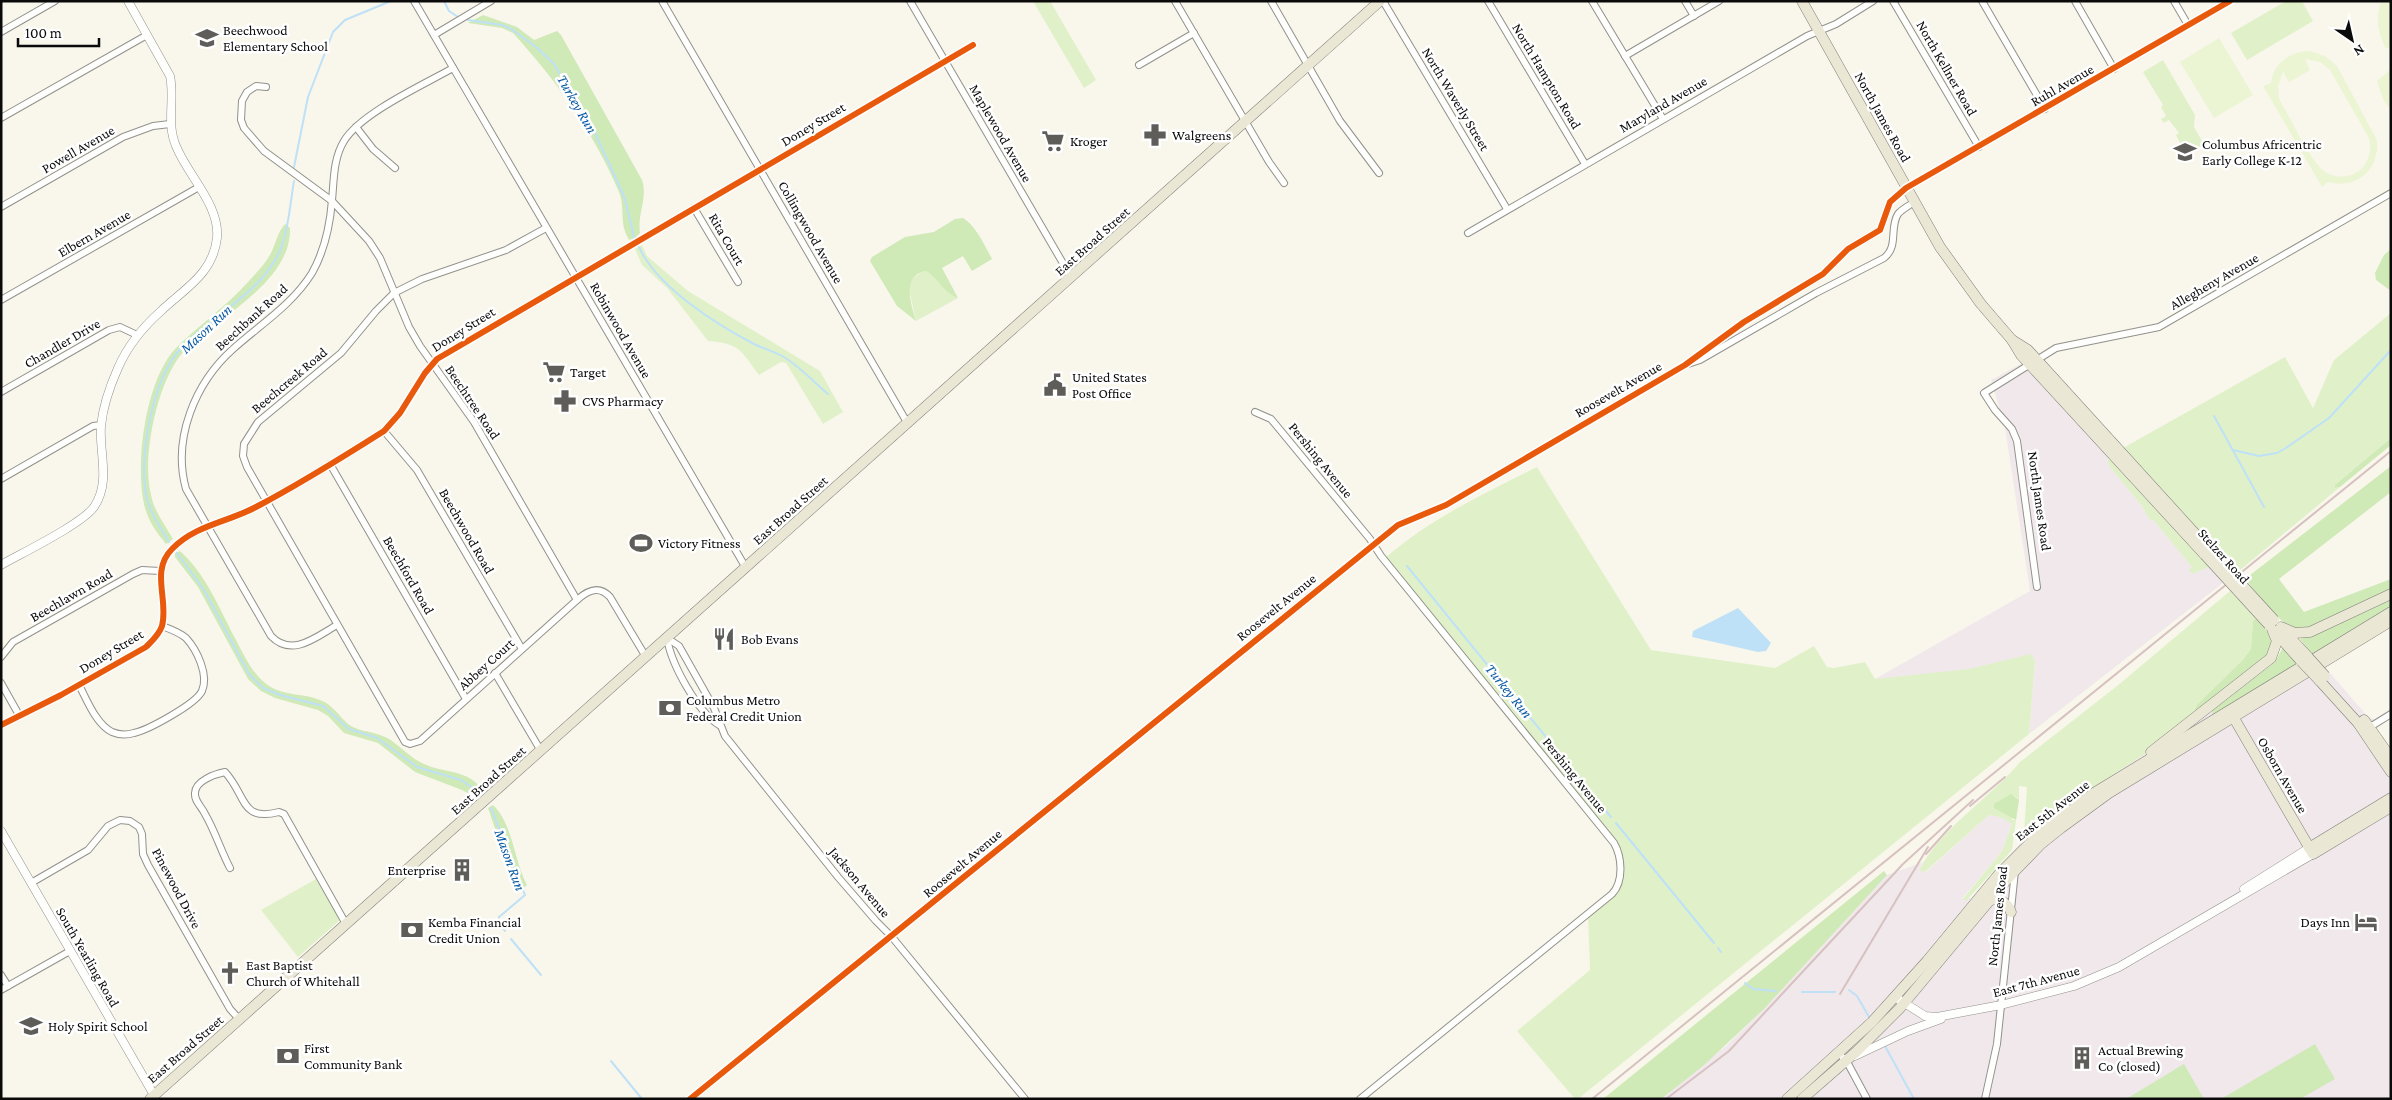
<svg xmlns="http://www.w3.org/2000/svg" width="2392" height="1100" viewBox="0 0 2392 1100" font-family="'Crimson Pro',serif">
<rect width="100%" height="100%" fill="#f9f7ec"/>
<g fill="#f0e8eb">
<path d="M2030,359L2117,453L2107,460L2110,467L2142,506L2149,519L2154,521L2192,567L2191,574L2209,567L2223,583L2029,734L2035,661L1941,674L1875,679L2030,591L2005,428L1991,380Z"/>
<path d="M2324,666L2369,718L2375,719L2365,726L2391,766V1099H1661L1726,1046L1764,1009L1887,875L1923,862L1919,870L1926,872L1989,815L2000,816L2012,824L2002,851L1962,899L1971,898L2027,836H2033L2088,791L2151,750L2208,706L2213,710V714Z"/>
</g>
<g fill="#e0f1c9">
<path d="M1033,1H1050L1096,80L1084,88Z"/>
<path d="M2286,1H2302L2313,21L2247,60L2231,33Z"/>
<path d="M2163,60L2195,115L2194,127L2205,146L2188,156L2184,149L2179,152L2176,148L2181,145L2176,135L2179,133L2169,120L2164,123L2161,119L2166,116L2161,107L2163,105L2143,72Z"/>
<path d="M642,245L647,256L688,291L820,371L843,412L823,424L786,363L781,362L759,375C740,350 741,344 708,341L667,288L642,265L635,249Z"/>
<path d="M926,271C939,279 943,293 958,298L916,321L909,289L911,280L921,272Z"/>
<path d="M2391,313V438L2335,485V488L2340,487L2238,572L2123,448L2285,357L2313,408L2334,360Z"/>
<path d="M2109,459L2209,567L2192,574L2189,570L2192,567L2154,521L2149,519L2142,506L2110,467L2107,460Z"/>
<path d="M1537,467L1651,650L1775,668L1814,646L1827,667L1834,668L1865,662L1875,679L1969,669L2031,654L2035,661L2029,734L1578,1099H1575L1517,1031L1590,970L1588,914L1617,887L1619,853L1384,559C1428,520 1484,493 1537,467Z"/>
<path d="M2230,591L2256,618L2253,621L2251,649L2243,660L2194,713L2151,750L2088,791L2033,836H2027L2024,832L2027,787L2019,786V800L2015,796L2012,820H2016L2012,850L1967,900H1962L2002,851L2012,824L2000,817L1989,815L1925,872L1919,870C1944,825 1988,800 2020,762L2117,686Z"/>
<path d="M316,879L340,920L298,957L261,910Z"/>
</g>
<g fill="#cfe9b7">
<path d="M483,15L517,27L534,40L557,31L561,35L642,180C648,198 637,214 640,233L635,238L629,240C626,234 623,228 623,222C622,211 623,202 619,192C595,134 555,79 513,33L502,28L468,23Z"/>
<path d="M963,218C977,227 984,245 992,259L972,271L963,256L942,268L958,298C943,293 939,279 926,271C901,275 911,304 916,321L897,306L870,261L872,257L905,237L934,232L955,219Z"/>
<path d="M285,224L290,228C292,280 221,316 187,348C158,375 141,457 151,495C154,511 165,525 173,539L166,544C157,533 149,522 145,508C134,467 145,380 176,348C199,325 227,306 249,281C256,273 265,264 270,255C276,244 277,233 285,224Z"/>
<path d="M2391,249V291L2376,280L2375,273L2384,255Z"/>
<path d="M2391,438V445L2340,487L2335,488V485Z"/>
<path d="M2391,466V492L2279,579L2304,612L2391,579V591C2370,600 2313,633 2294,628C2280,625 2255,590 2245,579Z"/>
<path d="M180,551C206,574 220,610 236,640C245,657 253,675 269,686C285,696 303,693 320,700C333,705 338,715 348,724C357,731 369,731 380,735C396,740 406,755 420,762C441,774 471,768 483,792L475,797L462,790L415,772L378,743L344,733L328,716L318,710L275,698L261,691L248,679L198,587L175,557V553Z"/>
<path d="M2391,598V607L2313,655L2300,639Z"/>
<path d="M2256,618L2270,635L2273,641L2267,656L2194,713L2197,705L2243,660L2251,649L2253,621Z"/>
<path d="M2283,647L2297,663L2215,715L2212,714L2213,710L2275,662Z"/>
<path d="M2011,794L2019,800L2016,820L1994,808V804Z"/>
<path d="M493,805C513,824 514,861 527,885L519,892L506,861L488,808Z"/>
<path d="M1884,871L1887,875L1764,1009L1703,1066L1661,1099H1603Z"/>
<path d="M2315,1044L2335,1079L2300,1099H2221Z"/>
<path d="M2184,1064L2204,1099H2126Z"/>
</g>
<g fill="#ebf5d3" fill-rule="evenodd">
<path d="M2381,1H2391V46L2386,49C2378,33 2375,19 2381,1Z"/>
<path d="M2219,38L2253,95L2214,118L2180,62Z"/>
<path d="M2310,51L2325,56L2337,66L2377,140C2380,169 2357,190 2328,182L2322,187L2263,86L2271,83C2273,63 2291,51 2310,51ZM2305,59L2320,62L2330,70L2369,138C2372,150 2369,162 2360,170C2350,178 2335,179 2324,171C2310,161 2289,115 2279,99L2278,86L2283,72L2289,82L2310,70Z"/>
<path d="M2391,69V111L2383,99L2377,81Z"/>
</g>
<path fill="#bee1f7" d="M1738,608L1771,643L1766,651L1758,652L1692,637L1693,631Z"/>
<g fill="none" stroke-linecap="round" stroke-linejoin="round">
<g stroke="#bee1f7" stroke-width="2">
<path d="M444,1L449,11L458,17"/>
<path d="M468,20L502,25L513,30L536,47L554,64L593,129L618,183L625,199L634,237"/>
<path d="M294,167L308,97L333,32L345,20L391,1"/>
<path d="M639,247C657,287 717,325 756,345C765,349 775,352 784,357C800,367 814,382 828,394"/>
<path d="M2214,416L2264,507"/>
<path d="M2233,450L2259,456L2277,453L2286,448L2329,418L2391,350"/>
<path d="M169,542C160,527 150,513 146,495C139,454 153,377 182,347C212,316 257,295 278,255C288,234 290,205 294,181"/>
<path d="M177,553L204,590L249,674L263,688L280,695L323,706L349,729L377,738L417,767L461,780L480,793"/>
<path d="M1407,566L1611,817"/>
<path d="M491,808L525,895L499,917V923L505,931"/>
<path d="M1616,823L1714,943"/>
<path d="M511,939L541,975"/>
<path d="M1718,948L1721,952"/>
<path d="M1745,983L1753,989L1776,991"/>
<path d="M1849,990L1857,996L1869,1017"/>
<path d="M1802,992H1835"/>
<path d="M1885,1046L1914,1099"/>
<path d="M611,1061L642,1099"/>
</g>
<defs>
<g id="minor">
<path d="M414,1L746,568"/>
<path d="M662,1L908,424"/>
<path d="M910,1L1071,277"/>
<path d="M1175,1L1269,162L1284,183"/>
<path d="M1271,1L1340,121L1379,173"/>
<path d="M1383,1L1507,209"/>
<path d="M1488,1L1585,164"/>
<path d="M1592,1L1663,119"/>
<path d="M1685,1L1694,16"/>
<path d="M1893,1L1979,147"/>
<path d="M1982,1L2045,109"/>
<path d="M2075,1L2114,69"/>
<path d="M2174,1L2188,25"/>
<path d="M1,32L55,1"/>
<path d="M434,35L491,1"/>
<path d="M1625,56L1719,1"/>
<path d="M1139,65L1194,33"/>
<path d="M266,87L256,86L247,92L242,101L241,120L244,128L264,151L332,201L369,241L380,258L409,327L420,346L474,422L577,600"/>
<path d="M1,118L147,35"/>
<path d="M356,127L373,149L395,168"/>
<path d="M1,207L123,137L153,126L170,124"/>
<path d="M694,208L738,282"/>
<path d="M546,228L506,250L422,279L394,293L376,311L341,353L258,422L244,444L243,456L247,467L405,742L410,744L420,741L577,600C588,590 599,585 610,597L646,657"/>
<path d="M1468,233L1807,36L1836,24L1873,1"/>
<path d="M1,300L199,187"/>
<path d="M1688,364L1700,360L1816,293L1884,258C1899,246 1889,228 1898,214C1902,209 1909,206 1914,202"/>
<path d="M1,392L109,330L120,327L137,335"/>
<path d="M1255,412L1271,419L1370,539L1381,556L1614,843C1622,857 1624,881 1612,894L1360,1099"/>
<path d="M384,431L417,470L522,649"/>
<path d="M330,464L466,699"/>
<path d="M1,479L93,426L101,425"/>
<path d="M2037,587L2017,441L2012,429L1995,410L1984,393L2056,348L2159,327L2391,193"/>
<path d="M337,625C316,637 292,658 271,636L186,489C172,439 195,383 233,349C261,324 292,305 312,273C325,250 330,226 332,200C334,181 333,159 344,141C361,113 423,85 453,68"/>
<path d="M667,638L679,646L714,708L725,736L838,877L876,921L892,937L1025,1099"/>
<path d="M667,638C671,664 697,711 719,725"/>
<path d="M1,657L13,642L133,574L142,570L160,571"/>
<path d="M495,673L541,751"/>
<path d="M1,683L19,715"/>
<path d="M79,685C87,700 96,724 112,732C119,735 127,735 134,733C148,730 196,704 202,691C209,675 197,650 186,638C179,632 170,629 162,626"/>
<path d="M1,725L61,695L146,647C152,641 159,635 162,626C169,600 150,571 172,549C195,525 228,522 256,507C300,484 343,457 384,431L400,413L425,373L437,359L973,45"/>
<path d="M2370,727L2391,714"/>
<path d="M230,868C221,851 215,831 205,814C202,807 194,801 195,793C195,781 215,774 225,772C247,796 240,822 279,812L284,814L346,924"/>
<path d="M31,883L88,850L108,826L120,820L130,821L139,827L142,834L143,854L148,865L230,1009L239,1019"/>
<path d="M1,975L8,986"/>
<path d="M1,990L70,951"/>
<path d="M1839,1054L1846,1060L1867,1099"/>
<path d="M690,1099L1398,525L1446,505L1685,365L1744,322L1823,274L1848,249L1880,230L1890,202L1906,188L2230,1"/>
<path d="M1985,1099L1997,1044L2015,871"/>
</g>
<g id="tertiary">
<path d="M1,565C22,553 82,524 94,507C111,482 99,453 101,426C103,406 110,386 118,368C128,345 143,327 161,311C184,289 213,274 217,238C220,205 188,176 176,146C166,123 175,99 170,76L128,1"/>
<path d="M1,831L154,1095"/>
<path d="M2244,889L2309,848"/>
<path d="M1895,997L1925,1016L1937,1017L2001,1005L2074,986L2119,967L2313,854"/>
<path d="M1855,1056L1908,1031L1941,1019"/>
</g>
<g id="primary">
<path d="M1802,1L1940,247L1981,304L2012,340L2021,355L2205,555"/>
<path d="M2012,340L2028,350L2210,550"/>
<path d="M2281,627L2295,633L2310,632L2391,594"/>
<path d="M2283,630L2308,657"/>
<path d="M2276,633L2301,661"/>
<path d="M2319,680L2358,723L2391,772"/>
<path d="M2231,713L2313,854L2391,807"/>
<path d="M2364,720L2391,758"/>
<path d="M2151,752L2271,658L2277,641L2272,629"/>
<path d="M2309,848L2391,798"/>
<path d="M1988,901C1998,897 2007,902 2011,912"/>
<path d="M150,1099L1380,1"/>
<path d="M1787,1099L1872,1022L1927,961L1999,874L2038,835L2094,793L2391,612"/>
<path d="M1802,1099L1856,1052L1900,1008L2010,876L2041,844L2061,828L2109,793L2391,621"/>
</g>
</defs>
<use href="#minor" stroke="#92918c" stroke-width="8"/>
<use href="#tertiary" stroke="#92918c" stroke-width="9"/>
<use href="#primary" stroke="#7f7e79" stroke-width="11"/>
<use href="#minor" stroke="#fefefc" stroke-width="6"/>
<use href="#tertiary" stroke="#fefefc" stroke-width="8"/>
<use href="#primary" stroke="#ebe7d5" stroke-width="10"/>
<g stroke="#d7c1c1" stroke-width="2">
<path d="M1970,806L2005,777"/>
<path d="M1926,854L1951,826"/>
<path d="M1840,994L1928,847"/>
<path d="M1592,1099L2391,451"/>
<path d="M1666,1099L1729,1051L1903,864L1973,800"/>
</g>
<defs>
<g id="primary-bridge">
<path d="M2210,550L2274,620"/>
<path d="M2205,555L2269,625"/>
<path d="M2308,657L2325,676"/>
<path d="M2301,661L2319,680"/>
</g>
</defs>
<use href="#primary-bridge" stroke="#7f7e79" stroke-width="11" stroke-linecap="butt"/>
<use href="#primary-bridge" stroke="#ebe7d5" stroke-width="10"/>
<defs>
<g id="cycleway">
<path d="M1,725L61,695L146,647C152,641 159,635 162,626C169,600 150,571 172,549C195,525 228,522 256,507C300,484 343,457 384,431L400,413L425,373L437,359L973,45"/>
<path d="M690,1099L1398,525L1446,505L1685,365L1744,322L1823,274L1848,249L1880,230L1890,202L1906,188L2230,1"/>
</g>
</defs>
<use href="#cycleway" stroke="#fff" stroke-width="9"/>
<use href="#cycleway" stroke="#e8590c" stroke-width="6"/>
</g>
<defs>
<symbol id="school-bare" viewBox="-9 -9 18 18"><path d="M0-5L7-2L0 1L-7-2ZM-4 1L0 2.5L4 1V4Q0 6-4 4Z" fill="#5e5d59" stroke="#fff" stroke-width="2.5" paint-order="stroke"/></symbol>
<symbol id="pharmacy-bare" viewBox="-9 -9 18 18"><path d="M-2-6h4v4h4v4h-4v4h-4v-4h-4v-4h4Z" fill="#5e5d59" stroke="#fff" stroke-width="2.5" paint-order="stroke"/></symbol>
<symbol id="supermarket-bare" viewBox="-9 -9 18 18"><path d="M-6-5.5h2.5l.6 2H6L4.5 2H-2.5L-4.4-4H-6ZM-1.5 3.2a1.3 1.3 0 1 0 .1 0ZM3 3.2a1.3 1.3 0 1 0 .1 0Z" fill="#5e5d59" stroke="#fff" stroke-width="2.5" paint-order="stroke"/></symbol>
<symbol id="civic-bare" viewBox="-9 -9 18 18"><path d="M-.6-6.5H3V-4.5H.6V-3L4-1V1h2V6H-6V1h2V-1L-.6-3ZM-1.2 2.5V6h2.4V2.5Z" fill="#5e5d59" stroke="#fff" stroke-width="2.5" paint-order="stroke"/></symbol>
<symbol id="stadium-bare" viewBox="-9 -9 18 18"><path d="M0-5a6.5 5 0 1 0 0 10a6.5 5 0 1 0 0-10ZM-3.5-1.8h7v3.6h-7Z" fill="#5e5d59" stroke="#fff" stroke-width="2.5" paint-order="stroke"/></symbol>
<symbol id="restaurant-bare" viewBox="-9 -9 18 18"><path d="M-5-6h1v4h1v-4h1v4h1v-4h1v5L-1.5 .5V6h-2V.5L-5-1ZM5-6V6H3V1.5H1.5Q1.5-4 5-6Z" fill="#5e5d59" stroke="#fff" stroke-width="2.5" paint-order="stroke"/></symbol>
<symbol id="bank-bare" viewBox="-9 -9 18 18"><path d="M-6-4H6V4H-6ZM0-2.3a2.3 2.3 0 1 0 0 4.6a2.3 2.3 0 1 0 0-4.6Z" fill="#5e5d59" stroke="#fff" stroke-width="2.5" paint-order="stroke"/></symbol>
<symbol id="building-bare" viewBox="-9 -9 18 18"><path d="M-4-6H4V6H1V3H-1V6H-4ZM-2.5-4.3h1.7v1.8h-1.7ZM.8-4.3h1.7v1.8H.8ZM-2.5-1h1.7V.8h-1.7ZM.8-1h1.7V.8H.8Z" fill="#5e5d59" stroke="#fff" stroke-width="2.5" paint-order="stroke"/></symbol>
<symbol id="hotel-bare" viewBox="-9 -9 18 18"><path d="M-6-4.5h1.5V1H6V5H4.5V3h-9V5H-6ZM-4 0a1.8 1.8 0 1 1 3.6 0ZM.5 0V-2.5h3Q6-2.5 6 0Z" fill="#5e5d59" stroke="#fff" stroke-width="2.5" paint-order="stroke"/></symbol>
<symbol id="church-bare" viewBox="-9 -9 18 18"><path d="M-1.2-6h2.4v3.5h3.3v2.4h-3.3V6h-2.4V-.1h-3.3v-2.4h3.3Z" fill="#5e5d59" stroke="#fff" stroke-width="2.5" paint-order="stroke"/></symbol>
</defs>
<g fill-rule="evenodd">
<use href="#school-bare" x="191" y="22" width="32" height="32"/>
<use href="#pharmacy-bare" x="1139" y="119" width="32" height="32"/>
<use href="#supermarket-bare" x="1037" y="125" width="32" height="32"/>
<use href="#school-bare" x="2169" y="136" width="32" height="32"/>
<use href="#supermarket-bare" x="538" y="356" width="32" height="32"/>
<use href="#civic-bare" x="1039" y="369" width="32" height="32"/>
<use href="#pharmacy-bare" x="549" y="385" width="32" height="32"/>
<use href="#stadium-bare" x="625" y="527" width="32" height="32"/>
<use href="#restaurant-bare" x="708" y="623" width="32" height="32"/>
<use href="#bank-bare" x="654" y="692" width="32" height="32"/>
<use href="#building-bare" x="446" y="854" width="32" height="32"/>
<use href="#hotel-bare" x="2350" y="906" width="32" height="32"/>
<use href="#bank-bare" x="396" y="914" width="32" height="32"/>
<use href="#church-bare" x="214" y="957" width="32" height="32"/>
<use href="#school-bare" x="15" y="1010" width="32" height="32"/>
<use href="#bank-bare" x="272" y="1040" width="32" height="32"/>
<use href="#building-bare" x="2066" y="1042" width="32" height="32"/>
</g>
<g text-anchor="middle" stroke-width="5" stroke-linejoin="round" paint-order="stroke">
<g font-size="14" fill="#0a0a0a" stroke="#fff" text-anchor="start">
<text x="223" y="35">Beechwood<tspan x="223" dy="16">Elementary School</tspan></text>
<text x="1172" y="140">Walgreens</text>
<text x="1070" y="146">Kroger</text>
<text x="2202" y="149">Columbus Africentric<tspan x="2202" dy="16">Early College K-12</tspan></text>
<text x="570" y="377">Target</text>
<text x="1072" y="382">United States<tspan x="1072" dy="16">Post Office</tspan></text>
<text x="582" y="406">CVS Pharmacy</text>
<text x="658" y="548">Victory Fitness</text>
<text x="741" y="644">Bob Evans</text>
<text x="686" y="705">Columbus Metro<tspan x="686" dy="16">Federal Credit Union</tspan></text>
<text x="446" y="875" text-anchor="end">Enterprise</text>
<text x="428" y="927">Kemba Financial<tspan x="428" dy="16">Credit Union</tspan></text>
<text x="2350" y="927" text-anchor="end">Days Inn</text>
<text x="246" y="970">East Baptist<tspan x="246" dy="16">Church of Whitehall</tspan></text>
<text x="48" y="1031">Holy Spirit School</text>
<text x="304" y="1053">First<tspan x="304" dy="16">Community Bank</tspan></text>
<text x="2098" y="1055">Actual Brewing<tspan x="2098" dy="16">Co (closed)</tspan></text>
</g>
<g font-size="14" fill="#0a0a0a" stroke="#fff">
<text transform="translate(1947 68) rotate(60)" y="5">North Kellner Road</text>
<text transform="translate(1547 76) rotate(59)" y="5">North Hampton Road</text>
<text transform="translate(2062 85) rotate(-30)" y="5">Ruhl Avenue</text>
<text transform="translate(1456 99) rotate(59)" y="5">North Waverly Street</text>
<text transform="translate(1663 104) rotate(-30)" y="5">Maryland Avenue</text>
<text transform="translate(1883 117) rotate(61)" y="5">North James Road</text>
<text transform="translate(813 124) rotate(-31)" y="5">Doney Street</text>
<text transform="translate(1001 133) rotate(60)" y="5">Maplewood Avenue</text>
<text transform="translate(78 149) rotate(-30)" y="5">Powell Avenue</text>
<text transform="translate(811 232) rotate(60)" y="5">Collingwood Avenue</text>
<text transform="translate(94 233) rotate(-30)" y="5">Elbern Avenue</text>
<text transform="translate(727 239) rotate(60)" y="5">Rita Court</text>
<text transform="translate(1092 241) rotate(-42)" y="5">East Broad Street</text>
<text transform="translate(2214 281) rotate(-30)" y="5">Allegheny Avenue</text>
<text transform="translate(251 317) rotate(-42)" y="5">Beechbank Road</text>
<text transform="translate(463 329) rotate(-32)" y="5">Doney Street</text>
<text transform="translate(621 330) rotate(60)" y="5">Robinwood Avenue</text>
<text transform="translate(62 343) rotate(-30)" y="5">Chandler Drive</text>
<text transform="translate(289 380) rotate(-40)" y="5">Beechcreek Road</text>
<text transform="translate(1618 389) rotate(-30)" y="5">Roosevelt Avenue</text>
<text transform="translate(473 402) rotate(56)" y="5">Beechtree Road</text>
<text transform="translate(1321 460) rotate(51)" y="5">Pershing Avenue</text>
<text transform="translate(2040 501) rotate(82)" y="5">North James Road</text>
<text transform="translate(790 510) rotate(-42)" y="5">East Broad Street</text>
<text transform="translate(467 531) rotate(60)" y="5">Beechwood Road</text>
<text transform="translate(2224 556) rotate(48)" y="5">Stelzer Road</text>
<text transform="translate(409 575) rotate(60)" y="5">Beechford Road</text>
<text transform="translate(71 595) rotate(-30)" y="5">Beechlawn Road</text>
<text transform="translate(1276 607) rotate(-39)" y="5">Roosevelt Avenue</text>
<text transform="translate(111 651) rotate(-31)" y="5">Doney Street</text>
<text transform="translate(486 664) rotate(-42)" y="5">Abbey Court</text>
<text transform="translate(1575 775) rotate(51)" y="5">Pershing Avenue</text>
<text transform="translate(2283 775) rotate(60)" y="5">Osborn Avenue</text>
<text transform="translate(488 780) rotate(-42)" y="5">East Broad Street</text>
<text transform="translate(2052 810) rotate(-38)" y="5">East 5th Avenue</text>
<text transform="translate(962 863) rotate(-40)" y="5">Roosevelt Avenue</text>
<text transform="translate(860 882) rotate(50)" y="5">Jackson Avenue</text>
<text transform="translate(177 888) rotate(62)" y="5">Pinewood Drive</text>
<text transform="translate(1997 916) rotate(-84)" y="5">North James Road</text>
<text transform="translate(88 957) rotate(60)" y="5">South Yearling Road</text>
<text transform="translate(2036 981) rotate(-15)" y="5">East 7th Avenue</text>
<text transform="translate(185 1049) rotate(-41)" y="5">East Broad Street</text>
</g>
<g font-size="15" font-style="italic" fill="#0a5ba4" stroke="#fff">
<text transform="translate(577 104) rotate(60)" y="5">Turkey Run</text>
<text transform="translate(206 329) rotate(-43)" y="5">Mason Run</text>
<text transform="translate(1509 691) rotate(51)" y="5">Turkey Run</text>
<text transform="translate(510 860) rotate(70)" y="5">Mason Run</text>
</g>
</g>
<rect width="2392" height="1100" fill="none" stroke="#0a0a0a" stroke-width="5"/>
<g transform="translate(2352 40) rotate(146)" stroke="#ffffff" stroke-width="4" paint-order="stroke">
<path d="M0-4L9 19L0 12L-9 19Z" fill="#0a0a0a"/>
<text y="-8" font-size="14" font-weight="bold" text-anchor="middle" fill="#0a0a0a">N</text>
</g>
<path d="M18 38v8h81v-8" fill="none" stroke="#0a0a0a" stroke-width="2.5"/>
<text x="25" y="38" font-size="15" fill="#0a0a0a" stroke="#ffffff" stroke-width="4" paint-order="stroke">100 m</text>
</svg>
